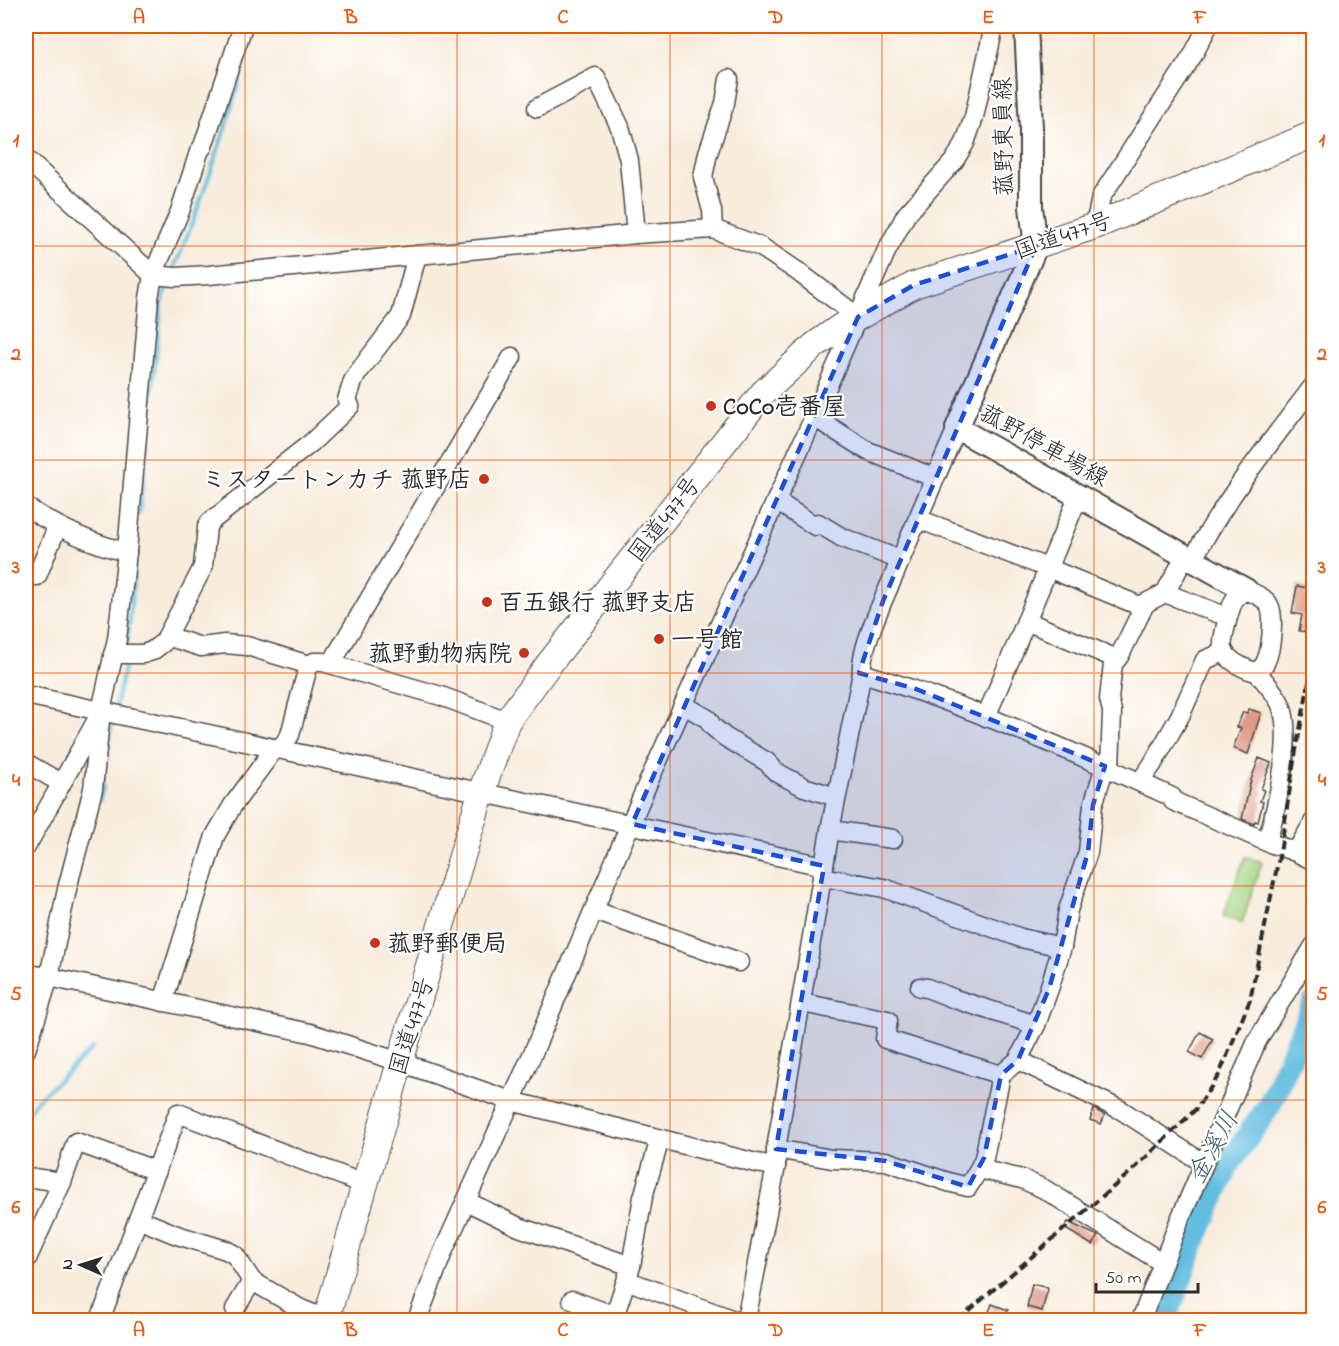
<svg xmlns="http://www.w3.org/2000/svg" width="1339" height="1346" viewBox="0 0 1339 1346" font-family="'Indie Flower','Klee One',sans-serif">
<rect width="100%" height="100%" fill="#fff"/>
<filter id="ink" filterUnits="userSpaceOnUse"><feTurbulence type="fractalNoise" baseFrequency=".0167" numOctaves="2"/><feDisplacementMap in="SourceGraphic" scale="12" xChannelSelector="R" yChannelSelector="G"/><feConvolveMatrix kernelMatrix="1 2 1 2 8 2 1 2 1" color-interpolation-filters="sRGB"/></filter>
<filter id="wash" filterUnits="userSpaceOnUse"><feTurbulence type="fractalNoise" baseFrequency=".008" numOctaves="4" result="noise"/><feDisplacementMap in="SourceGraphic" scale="24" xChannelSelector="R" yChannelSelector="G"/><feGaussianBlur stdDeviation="1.35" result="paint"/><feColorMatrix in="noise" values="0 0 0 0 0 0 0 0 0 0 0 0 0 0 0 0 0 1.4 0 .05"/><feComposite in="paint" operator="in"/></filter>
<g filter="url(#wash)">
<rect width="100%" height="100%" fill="#f8ecdb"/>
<path fill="#a6d583" stroke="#688057" stroke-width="1.5" d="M1245,857L1262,862L1242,923L1223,916Z"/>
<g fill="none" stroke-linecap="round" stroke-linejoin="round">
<g stroke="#62bde0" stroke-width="4">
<path d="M173,271C194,221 212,170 228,119C238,88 243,56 254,26"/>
<path d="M139,514L161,308L168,283"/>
<path d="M127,648L134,569"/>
<path d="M115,710L126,658"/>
<path d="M104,763L113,720"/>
<path d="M99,801L103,789V776"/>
<path d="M26,1068L30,1055"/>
<path d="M26,1116L36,1101L93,1048"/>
</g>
<path stroke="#62bde0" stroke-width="24" d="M1165,1320L1191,1249L1227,1166L1269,1106L1314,1004"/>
</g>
<g id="blocks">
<g fill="#dd9a84">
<path d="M1297,586L1314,589L1312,633L1299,631L1302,615L1292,613Z"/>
<path d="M1249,709L1261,713L1248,754L1233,748L1241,728L1237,727L1243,712L1247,713Z"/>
<path d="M1259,758L1271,763L1261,789L1264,790L1260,801L1263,802L1258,822L1255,821L1254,824L1242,819L1251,780Z"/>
<path d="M1200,1032L1213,1039L1202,1059L1189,1052Z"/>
<path d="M1094,1109L1105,1115L1101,1124L1090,1120Z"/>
<path d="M1068,1222L1098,1236L1092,1245L1064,1228Z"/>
<path d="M1032,1284L1048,1288L1042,1311L1027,1307Z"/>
<path d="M992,1304L1008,1310L1004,1320H986Z"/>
</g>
</g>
</g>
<g filter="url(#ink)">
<use href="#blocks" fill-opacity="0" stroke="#4a4845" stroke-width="1.5"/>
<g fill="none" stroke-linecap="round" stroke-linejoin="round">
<defs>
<g id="minor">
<path d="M537,108L596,77L620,127L629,160L636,234"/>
<path d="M26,159L153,275L175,277L209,275L636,234L713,229L761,247L797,271L858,317"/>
<path d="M1095,226L1101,197L1193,55L1208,26"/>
<path d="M713,229L712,211L703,177L708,153L725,103L729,79"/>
<path d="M814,417L868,451L935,478"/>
<path d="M776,501L815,526L818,523L841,537L900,560"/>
<path d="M26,507C57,527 90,544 127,552"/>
<path d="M918,519L1048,568L1140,606L1165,593L1185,557"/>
<path d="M1192,561C1225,498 1271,442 1314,385"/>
<path d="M26,573L37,576L57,527"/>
<path d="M1246,590C1254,594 1265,597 1269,605C1275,616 1271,650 1266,661C1264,666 1261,669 1257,672C1246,670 1227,661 1223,649C1221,641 1230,606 1235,599C1238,594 1241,593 1246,590Z"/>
<path d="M1165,593L1217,613"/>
<path d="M1026,621L1117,659"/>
<path d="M167,636L201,647L225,644L247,646L306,664L308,667"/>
<path d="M113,654H143L152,651L164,642L203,567L207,527L210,522L311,443L350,406L347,400L353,381L357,374L401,316L417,255"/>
<path d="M331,664L512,357"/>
<path d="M1257,672C1265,682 1276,693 1281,705C1294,737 1276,809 1267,842"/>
<path d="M862,673C968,705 1071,751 1172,797L1173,801L1267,842L1296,852L1314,861"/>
<path d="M26,695L824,866"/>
<path d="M684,705L708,719L712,726L725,737L767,762L776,772L804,787L836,797"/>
<path d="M986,717L1079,495"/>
<path d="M280,749L290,735L308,667L314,662H323L441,696L507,721"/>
<path d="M26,763L61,783"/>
<path d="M1110,769L1112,711L1109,699L1113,664L1120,655L1145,604"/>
<path d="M1140,782L1152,765L1180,716L1205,660L1224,652"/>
<path d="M830,830L893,839"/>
<path d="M26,847L98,718"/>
<path d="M1296,852L1314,821"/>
<path d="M822,877L884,888L1021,938L1062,947"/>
<path d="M595,911L739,962"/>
<path d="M26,974L49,977L310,1033L400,1062L511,1101L756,1163L776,1166"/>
<path d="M920,987L927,988L955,999L1036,1025"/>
<path d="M163,1002L215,836L233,805L275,748"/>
<path d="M802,1003L888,1020L885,1039L1001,1075"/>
<path d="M26,1050L49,977L67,889L93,789L101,711L117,639L127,552L149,298L153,275L180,211L199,152L203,146L243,26"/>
<path d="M1018,1060L1121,1110L1203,1163"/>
<path d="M776,1149L832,1159L886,1161L948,1182L968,1187L979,1169L984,1158L1001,1075L1018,1060L1036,1025L1049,989L1062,947L1068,910L1088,852L1093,805L1105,766"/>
<path d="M979,1169L1022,1179L1044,1189L1163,1263"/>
<path d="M26,1177L62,1182"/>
<path d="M466,1201L519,1227L631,1266"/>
<path d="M138,1219L177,1235L226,1250L235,1255L252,1281L301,1309L326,1319"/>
<path d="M26,1261L62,1182L76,1142L157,1171"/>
<path d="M626,1283H634L734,1320"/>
<path d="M572,1300L615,1316"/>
<path d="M235,1309L252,1281"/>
<path d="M100,1320L178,1113L364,1184"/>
<path d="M417,1320L443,1252L532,1055L647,785L814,417L886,252L906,215L954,161L965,143L974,117L994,26"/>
<path d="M613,1320L631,1266L643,1197L660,1139"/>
<path d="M746,1320L776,1166V1149L830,830L862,673C859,650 885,596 895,573C915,524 936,476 957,428"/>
<path d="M1141,1320L1178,1224L1257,1041L1314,946"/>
</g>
<path id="major" d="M1026,26L1031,128V207L1036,246L957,428L1246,590"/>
<path id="highway" d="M326,1320L400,1062L481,793L507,721L549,664L763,393L815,345L839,328L914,285L1095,226L1314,134"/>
</defs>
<use href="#minor" stroke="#4a4845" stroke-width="21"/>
<use href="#major" stroke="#4a4845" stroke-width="26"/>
<use href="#highway" stroke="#4a4845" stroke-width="28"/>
<use href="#minor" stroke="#fff" stroke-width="18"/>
<use href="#major" stroke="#fff" stroke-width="22"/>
<use href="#highway" stroke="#fff" stroke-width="26"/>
<path stroke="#2b2b2b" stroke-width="4" stroke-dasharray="9 4.5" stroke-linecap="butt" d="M958,1320L1133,1170L1196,1109L1219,1075L1250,1000L1281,847L1294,761L1314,656"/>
</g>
</g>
<path fill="#1d4ed8" fill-opacity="0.2" stroke="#1d4ed8" stroke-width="4.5" stroke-dasharray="12 8" stroke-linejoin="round" d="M1036,246L883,601L859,673L916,689L1105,766L1093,805L1088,852L1049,989L1018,1060L1001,1075L984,1158L968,1187L886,1161L776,1149L824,866L632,824L858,317L914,285Z"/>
<path fill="none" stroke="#e8590c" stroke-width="1.5" stroke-opacity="0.55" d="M245,26V1320M457,26V1320M670,26V1320M882,26V1320M1094,26V1320M26,246H1314M26,460H1314M26,673H1314M26,886H1314M26,1100H1314"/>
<g fill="#c8321e" stroke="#fff" stroke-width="2">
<circle cx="711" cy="406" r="6"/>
<circle cx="484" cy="479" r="6"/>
<circle cx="487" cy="602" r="6"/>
<circle cx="659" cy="639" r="6"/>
<circle cx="524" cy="653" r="6"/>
<circle cx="375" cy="943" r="6"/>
</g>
<g text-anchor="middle" stroke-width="4.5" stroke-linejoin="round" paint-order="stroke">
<g font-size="24" fill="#2b2b2b" stroke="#fff">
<text transform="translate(1003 137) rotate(-91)" y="8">菰野東員線</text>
<text transform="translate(1063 235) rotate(-19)" y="8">国道477号</text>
<text transform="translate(1044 445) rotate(29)" y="8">菰野停車場線</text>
<text transform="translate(664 519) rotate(-52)" y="8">国道477号</text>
<text transform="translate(411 1026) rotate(-73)" y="8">国道477号</text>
</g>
<g font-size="24" font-weight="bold" fill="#2b2b2b" stroke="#fff" text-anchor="start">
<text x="723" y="414">CoCo壱番屋</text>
<text x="472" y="487" text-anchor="end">ミスタートンカチ 菰野店</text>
<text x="499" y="610">百五銀行 菰野支店</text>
<text x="671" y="647">一号館</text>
<text x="512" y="661" text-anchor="end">菰野動物病院</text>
<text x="387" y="951">菰野郵便局</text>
</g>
<g font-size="26" font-style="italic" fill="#3e5e6a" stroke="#fff">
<text transform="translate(1212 1147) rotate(-61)" y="9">金溪川</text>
</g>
</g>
<rect width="1339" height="1346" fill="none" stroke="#fff" stroke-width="66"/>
<g transform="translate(81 1265) rotate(273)" stroke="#ffffff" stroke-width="4.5" paint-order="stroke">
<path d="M0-4.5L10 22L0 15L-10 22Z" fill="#2b2b2b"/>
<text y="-9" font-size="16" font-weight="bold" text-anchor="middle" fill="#2b2b2b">N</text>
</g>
<path d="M1096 1283v9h102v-9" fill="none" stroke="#2b2b2b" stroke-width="3"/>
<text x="1105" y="1283" font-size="18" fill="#2b2b2b" stroke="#ffffff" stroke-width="4.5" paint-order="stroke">50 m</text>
<rect x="33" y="33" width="1273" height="1280" fill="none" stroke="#e8590c" stroke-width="2"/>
<g font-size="20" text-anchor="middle" font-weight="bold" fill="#e8590c">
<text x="139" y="23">A</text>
<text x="351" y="23">B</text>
<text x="563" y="23">C</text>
<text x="776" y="23">D</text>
<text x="988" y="23">E</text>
<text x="1200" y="23">F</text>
<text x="16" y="146">1</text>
<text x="1322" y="146">1</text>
<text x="16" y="360">2</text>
<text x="1322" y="360">2</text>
<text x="16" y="573">3</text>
<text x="1322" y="573">3</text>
<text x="16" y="786">4</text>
<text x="1322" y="786">4</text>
<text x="16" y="1000">5</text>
<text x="1322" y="1000">5</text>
<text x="16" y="1213">6</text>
<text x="1322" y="1213">6</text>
<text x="139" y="1336">A</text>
<text x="351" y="1336">B</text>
<text x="563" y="1336">C</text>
<text x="776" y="1336">D</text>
<text x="988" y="1336">E</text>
<text x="1200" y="1336">F</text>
</g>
</svg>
